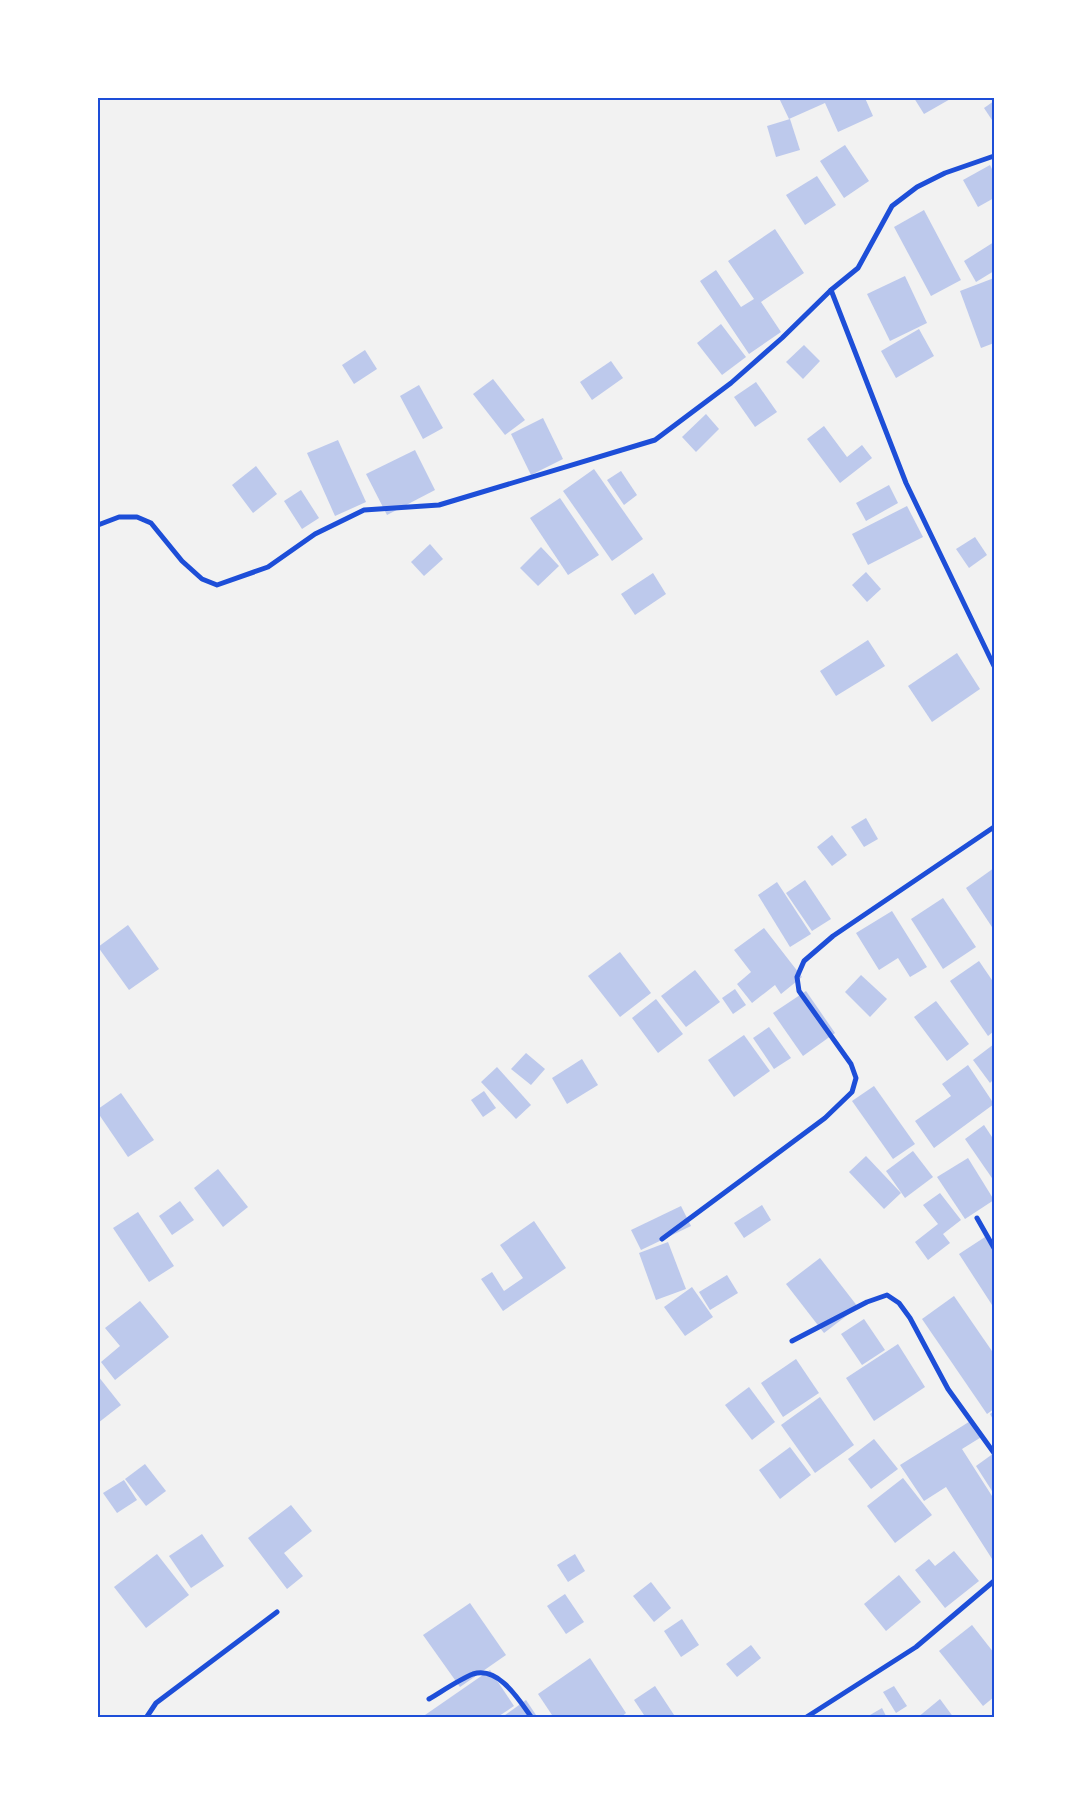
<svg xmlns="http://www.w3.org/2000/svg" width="1092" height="1815" viewBox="0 0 1092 1815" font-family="Lato,sans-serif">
<rect width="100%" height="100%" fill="#f2f2f2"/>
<g fill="#bdc9ec">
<path d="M779,98H865L873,116L838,132L825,103L789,119Z"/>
<path d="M914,98H952L924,114Z"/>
<path d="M994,101V123L984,108Z"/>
<path d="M790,119L800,150L776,157L767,126Z"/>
<path d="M845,145L869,181L844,198L820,161Z"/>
<path d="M990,165L994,173V198L978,207L963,180Z"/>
<path d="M817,176L836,205L805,225L786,195Z"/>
<path d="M924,210L961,280L931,296L894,227Z"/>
<path d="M775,229L804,273L761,302L781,332L749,354L700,281L716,270L741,307L754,299L728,261Z"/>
<path d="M994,242V271L976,282L964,261Z"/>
<path d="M905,276L927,323L890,341L867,294Z"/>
<path d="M994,278V343L981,348L960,291Z"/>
<path d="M721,324L746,357L722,375L697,343Z"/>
<path d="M919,329L934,356L896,378L881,351Z"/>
<path d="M804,345L820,361L803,379L786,362Z"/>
<path d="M365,350L377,369L354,384L342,365Z"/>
<path d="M611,361L623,378L592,400L580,382Z"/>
<path d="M493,379L525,420L505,435L473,394Z"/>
<path d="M756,382L777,412L755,427L734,397Z"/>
<path d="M419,385L443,428L423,439L400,396Z"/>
<path d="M706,414L719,429L696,452L682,437Z"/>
<path d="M543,418L563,459L531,475L511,434Z"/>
<path d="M824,426L847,457L862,445L872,458L840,483L807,439Z"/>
<path d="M338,440L366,502L335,516L307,453Z"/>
<path d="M415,450L435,490L387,515L366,474Z"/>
<path d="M256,466L277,494L253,513L232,485Z"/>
<path d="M594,469L643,539L612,561L563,491Z"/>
<path d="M621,471L637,495L624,505L607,480Z"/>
<path d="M889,485L898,503L866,521L856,503Z"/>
<path d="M301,490L319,518L302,529L284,501Z"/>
<path d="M560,498L599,555L568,575L530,518Z"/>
<path d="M907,506L923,537L868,565L852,534Z"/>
<path d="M975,537L987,555L969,568L956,549Z"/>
<path d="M430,544L443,559L424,576L411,562Z"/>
<path d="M541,547L559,566L538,586L520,568Z"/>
<path d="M866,572L881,589L867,602L852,585Z"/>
<path d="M653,573L666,594L635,615L621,594Z"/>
<path d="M868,640L885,666L836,696L820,671Z"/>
<path d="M957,653L980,689L932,722L908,686Z"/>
<path d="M866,818L878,839L864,847L851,827Z"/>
<path d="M832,835L847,855L832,866L817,847Z"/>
<path d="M994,868V930L966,888Z"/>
<path d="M805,880L831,919L812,931L786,893Z"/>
<path d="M777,882L811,934L790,947L758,895Z"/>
<path d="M943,898L976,947L943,969L911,919Z"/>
<path d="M892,911L927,967L910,977L898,958L879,970L856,933Z"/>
<path d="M128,925L159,969L129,990L98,947Z"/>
<path d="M764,928L802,977L781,994L775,985L752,1003L737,984L751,972L734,950Z"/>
<path d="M620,952L651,993L620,1017L588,976Z"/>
<path d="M979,961L994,983V1031L988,1036L950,981Z"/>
<path d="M695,970L720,1002L686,1027L661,996Z"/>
<path d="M861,975L887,999L870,1017L845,992Z"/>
<path d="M735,989L746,1005L733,1014L722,998Z"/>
<path d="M806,991L835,1033L803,1056L773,1013Z"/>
<path d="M656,999L683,1034L658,1053L632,1018Z"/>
<path d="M936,1001L969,1044L947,1061L914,1017Z"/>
<path d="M769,1027L791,1058L774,1069L753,1038Z"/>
<path d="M744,1035L770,1071L734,1097L708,1060Z"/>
<path d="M994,1044V1079L990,1083L973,1060Z"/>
<path d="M526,1053L545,1069L531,1085L511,1069Z"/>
<path d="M582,1059L598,1085L567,1104L552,1078Z"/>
<path d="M968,1065L994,1104L934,1148L915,1121L951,1096L942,1084Z"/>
<path d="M497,1067L531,1105L516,1119L481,1082Z"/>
<path d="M874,1086L915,1144L893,1159L852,1101Z"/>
<path d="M484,1091L496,1108L483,1117L471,1100Z"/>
<path d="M121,1093L154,1140L128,1157L98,1113V1109Z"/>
<path d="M984,1125L994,1140V1181L965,1139Z"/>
<path d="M913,1151L933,1177L905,1198L886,1171Z"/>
<path d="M866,1156L901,1193L884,1209L849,1172Z"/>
<path d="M968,1158L994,1200L965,1219L937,1177Z"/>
<path d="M218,1169L248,1207L223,1227L194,1188Z"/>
<path d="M940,1193L961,1220L943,1234L950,1243L928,1260L915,1242L938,1224L923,1205Z"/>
<path d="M180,1201L194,1220L172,1235L159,1216Z"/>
<path d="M762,1205L771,1220L744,1238L734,1223Z"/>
<path d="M681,1206L691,1226L641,1250L631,1230Z"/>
<path d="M138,1212L174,1266L149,1282L113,1228Z"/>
<path d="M534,1221L566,1268L503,1311L481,1279L492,1272L504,1291L523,1278L500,1245Z"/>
<path d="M985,1237L994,1251V1308L959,1254Z"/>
<path d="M668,1242L686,1289L656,1300L639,1253Z"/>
<path d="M820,1258L858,1307L824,1333L786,1284Z"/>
<path d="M727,1275L738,1293L710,1310L699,1292Z"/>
<path d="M692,1287L713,1317L685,1336L664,1307Z"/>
<path d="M954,1296L994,1354V1409L987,1414L922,1319Z"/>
<path d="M140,1301L169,1337L115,1380L101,1362L120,1346L105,1328Z"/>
<path d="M864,1319L885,1350L862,1365L841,1334Z"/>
<path d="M898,1344L925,1387L874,1421L846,1378Z"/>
<path d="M796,1359L819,1393L783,1417L761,1383Z"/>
<path d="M98,1376L121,1405L98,1423Z"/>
<path d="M749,1387L775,1422L752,1440L725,1405Z"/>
<path d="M820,1397L854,1445L815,1473L781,1425Z"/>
<path d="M994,1411V1421L990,1414Z"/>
<path d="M972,1420L983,1436L962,1449L992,1496L994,1494V1562L946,1487L924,1501L900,1465Z"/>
<path d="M874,1439L898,1469L871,1489L848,1459Z"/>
<path d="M790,1447L811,1475L780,1499L759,1470Z"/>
<path d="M994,1453V1489L992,1491L976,1466Z"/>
<path d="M145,1464L166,1491L146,1506L125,1479Z"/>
<path d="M903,1478L932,1515L895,1543L867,1506Z"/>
<path d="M124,1480L137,1500L117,1513L103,1493Z"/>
<path d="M291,1505L312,1531L284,1553L303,1576L287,1589L248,1538Z"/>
<path d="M202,1534L224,1566L191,1588L169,1556Z"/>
<path d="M954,1551L979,1581L945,1608L915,1570L929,1559L935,1566Z"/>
<path d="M157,1554L189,1595L146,1628L114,1587Z"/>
<path d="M575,1554L585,1571L568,1582L557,1565Z"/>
<path d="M899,1575L921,1602L886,1631L864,1604Z"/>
<path d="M651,1582L671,1608L654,1622L633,1596Z"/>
<path d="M565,1594L584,1622L566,1634L547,1606Z"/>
<path d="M470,1603L506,1655L460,1687L423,1635Z"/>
<path d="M682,1619L699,1645L681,1657L664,1631Z"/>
<path d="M972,1625L994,1653V1697L983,1706L939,1651Z"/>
<path d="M751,1645L761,1658L737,1677L726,1664Z"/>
<path d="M590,1658L626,1713L620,1718H554L538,1694Z"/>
<path d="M490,1670L514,1706L496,1718H426L425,1715Z"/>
<path d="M655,1686L676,1718H646L634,1700Z"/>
<path d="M894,1686L907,1706L896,1713L883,1692Z"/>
<path d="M940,1699L954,1718H917Z"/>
<path d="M526,1700L538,1718H501Z"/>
<path d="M882,1708L887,1718H865Z"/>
</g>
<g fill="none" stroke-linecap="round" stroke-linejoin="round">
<g stroke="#1d4ed8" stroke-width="5">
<path d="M831,290L906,483L994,666"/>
<path d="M98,525L119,517H137L151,523L182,561L202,579L217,585L268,567L315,534L364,510L439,505L655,440L731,383L782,338L831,290L858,268L892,206L917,187L945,173L994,156"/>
<path d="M977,1218L994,1248"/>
<path d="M662,1239L825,1118L852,1092L856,1078L851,1064L799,991L797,977L804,961L833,936L994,827"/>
<path d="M792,1341L867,1302L887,1295L899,1303L910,1318L948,1389L994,1453"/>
<path d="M429,1699C441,1692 460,1679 473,1674C499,1666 519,1700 532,1718"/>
<path d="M146,1718L156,1703L277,1612"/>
<path d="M805,1718L916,1647L994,1581"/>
</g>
</g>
<rect width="1092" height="1815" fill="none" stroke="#ffffff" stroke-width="198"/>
<rect x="99" y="99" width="894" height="1617" fill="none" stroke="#1d4ed8" stroke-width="2"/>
</svg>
